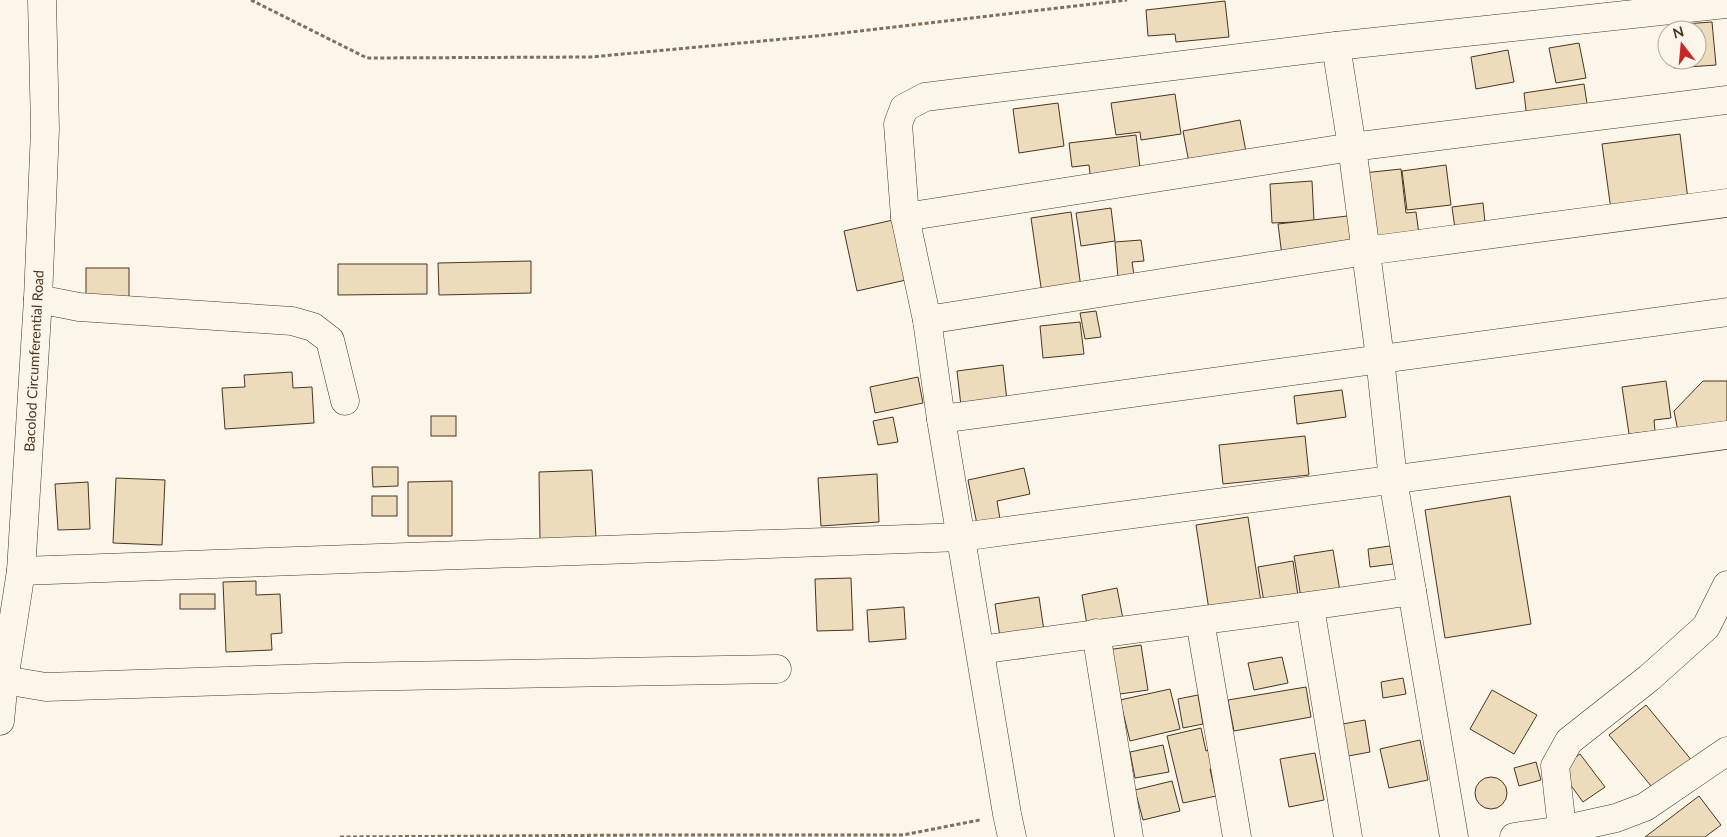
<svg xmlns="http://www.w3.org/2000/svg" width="1727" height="837" viewBox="0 0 1727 837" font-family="Lato,sans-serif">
<rect width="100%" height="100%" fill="#fbf6e9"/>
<g fill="#ecdcbc" stroke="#4a3520">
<path d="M1225,1L1229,37L1176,42L1175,34L1148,36L1146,10Z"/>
<path d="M1712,22L1716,65L1674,68L1673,60H1697V30H1670V25Z"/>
<path d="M1579,43L1586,78L1556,83L1549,48Z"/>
<path d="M1508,50L1514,82L1476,89L1471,57Z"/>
<path d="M1584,84L1588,110L1527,119L1524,93Z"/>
<path d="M1175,94L1181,134L1141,140L1140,132L1116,135L1111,103Z"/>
<path d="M1058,103L1064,146L1019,153L1013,109Z"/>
<path d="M1240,120L1247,157L1190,168L1183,131Z"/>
<path d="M1680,134L1688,200L1611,210L1602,144Z"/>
<path d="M1136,135L1141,176L1091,182L1089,165L1072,167L1069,143Z"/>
<path d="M1446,165L1451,205L1407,210L1402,171Z"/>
<path d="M1401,169L1406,213L1416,212L1419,234L1370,239L1363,173Z"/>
<path d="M1312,181L1314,221L1272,223L1270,184Z"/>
<path d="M1483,203L1486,232L1456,236L1452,207Z"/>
<path d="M1111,208L1115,241L1081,246L1076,213Z"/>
<path d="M1071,212L1081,288L1042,294L1031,218Z"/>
<path d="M1356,215L1359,247L1282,256L1278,224Z"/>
<path d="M893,220L906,280L857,291L844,231Z"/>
<path d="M1141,240L1144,261L1132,262L1134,275L1118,277L1115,242Z"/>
<path d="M531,261V293L439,295L438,263Z"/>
<path d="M338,264H427V294L338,295Z"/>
<rect x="86" y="268" width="43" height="32"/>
<path d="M1096,311L1101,337L1085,339L1080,313Z"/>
<path d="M1080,322L1084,354L1043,358L1040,326Z"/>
<path d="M1003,365L1007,401L961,406L957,371Z"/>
<path d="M292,372L293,388L312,387L314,423L225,429L222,388L245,387L244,375Z"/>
<path d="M918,377L923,403L875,413L870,387Z"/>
<path d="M1666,381L1671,418L1654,420L1655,431L1629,434L1622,387Z"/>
<path d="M1703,381H1727V424L1679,436L1674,411Z"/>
<path d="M1342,390L1346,417L1297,424L1294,396Z"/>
<rect x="431" y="416" width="25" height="20"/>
<path d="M893,417L898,442L878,445L873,421Z"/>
<path d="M1305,436L1309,475L1223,484L1219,445Z"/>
<path d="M372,467H398V486L373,487Z"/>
<path d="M1024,468L1030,494L997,501L1000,519L977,524L968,480Z"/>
<path d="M592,470L596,538L540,539L539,472Z"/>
<path d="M877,474L879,522L821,526L818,478Z"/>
<path d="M116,478L165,480L162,545L113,543Z"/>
<path d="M452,481V536H408V482Z"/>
<path d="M88,482L90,529L58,530L55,484Z"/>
<rect x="372" y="496" width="25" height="20"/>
<path d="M1510,496L1531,624L1445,638L1425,510Z"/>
<path d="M1248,517L1261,602L1209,610L1196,525Z"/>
<path d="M1390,546L1393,564L1370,567L1368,549Z"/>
<path d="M1333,550L1340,591L1301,598L1294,556Z"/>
<path d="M1293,561L1298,596L1264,602L1258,567Z"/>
<path d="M851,578L853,630L817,631L815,579Z"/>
<path d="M256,581V595L280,594L282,633L271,634L272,650L226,652L223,582Z"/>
<path d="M1117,588L1123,619L1087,625L1082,595Z"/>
<rect x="180" y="594" width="35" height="15"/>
<path d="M1039,597L1044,631L1000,637L995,604Z"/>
<path d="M904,607L906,639L869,642L867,610Z"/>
<path d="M1141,645L1148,690L1113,695L1107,650Z"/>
<path d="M1282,657L1288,683L1254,690L1248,663Z"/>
<path d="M1403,678L1406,694L1383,698L1381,682Z"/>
<path d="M1306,687L1311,717L1234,731L1228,700Z"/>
<path d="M1170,689L1180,729L1130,741L1120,700Z"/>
<path d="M1492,690L1537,715L1514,754L1470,729Z"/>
<path d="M1198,695L1203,724L1183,728L1178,699Z"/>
<path d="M1646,705L1693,762L1656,792L1609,735Z"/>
<path d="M1365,720L1370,752L1343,757L1337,725Z"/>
<path d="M1201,728L1206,751L1212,749L1217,767L1210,769L1216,796L1183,803L1167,736Z"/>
<path d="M1420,740L1428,780L1389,788L1380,749Z"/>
<path d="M1163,745L1169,772L1135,778L1130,752Z"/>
<path d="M1315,753L1324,800L1289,807L1280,759Z"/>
<path d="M1580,754L1605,787L1583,802L1559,769Z"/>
<path d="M1536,762L1541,780L1519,786L1514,768Z"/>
<circle cx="1491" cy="793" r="16"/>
<path d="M1172,781L1180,811L1143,820L1135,790Z"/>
<path d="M1699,796L1721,825L1705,837H1645Z"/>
</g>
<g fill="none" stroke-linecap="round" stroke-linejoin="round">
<defs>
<g id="minor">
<path d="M1336,46L1352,147L1380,358L1393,480L1454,837"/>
<path d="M905,217L1352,147L1727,100"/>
<path d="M38,299L79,307L292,321L313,327L330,340L345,401"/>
<path d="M927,320L1366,251L1727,203"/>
<path d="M941,419L1727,312"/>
<path d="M21,571L961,537L1727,435"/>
<path d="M1310,607L1348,837"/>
<path d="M1200,621L1237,837"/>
<path d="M1096,633L1129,837"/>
<path d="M981,650C1124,629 1269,613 1412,591"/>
<path d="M4,680L46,687L345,677L777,669"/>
<path d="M1012,837L1007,814L941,419L927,320L905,217L898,124L904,108L925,97L1336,46L1727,4"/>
<path d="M1514,837L1562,830L1616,818L1645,807L1727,751"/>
<path d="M1563,837L1555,766L1569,741L1649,678L1706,627L1727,585"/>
</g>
<path id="major" d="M0,721L4,680L21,571L38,299L45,129L42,0"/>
</defs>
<use href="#minor" stroke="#4a3520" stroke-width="29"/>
<use href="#major" stroke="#4a3520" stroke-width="29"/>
<g stroke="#7f6f5c" stroke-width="3" stroke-dasharray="4 2.5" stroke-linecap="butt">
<path d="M251,0L367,58L591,57L816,36L1127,0"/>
<path d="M340,837L647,835H903L980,820"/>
</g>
<use href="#minor" stroke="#fbf6e9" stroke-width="28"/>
<use href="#major" stroke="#fbf6e9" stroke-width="28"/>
</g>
<g text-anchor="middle" stroke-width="4" stroke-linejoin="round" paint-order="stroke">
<g font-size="14" fill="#4a3520" stroke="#fbf6e9">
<text transform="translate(34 361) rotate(-87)" y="5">Bacolod Circumferential Road</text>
</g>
</g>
<g transform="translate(1682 45) rotate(344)"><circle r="24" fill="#fbf6e9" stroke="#b4a999"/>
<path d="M0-4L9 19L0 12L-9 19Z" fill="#c62828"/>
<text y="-8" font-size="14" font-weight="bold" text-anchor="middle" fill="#4a3520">N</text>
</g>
</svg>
